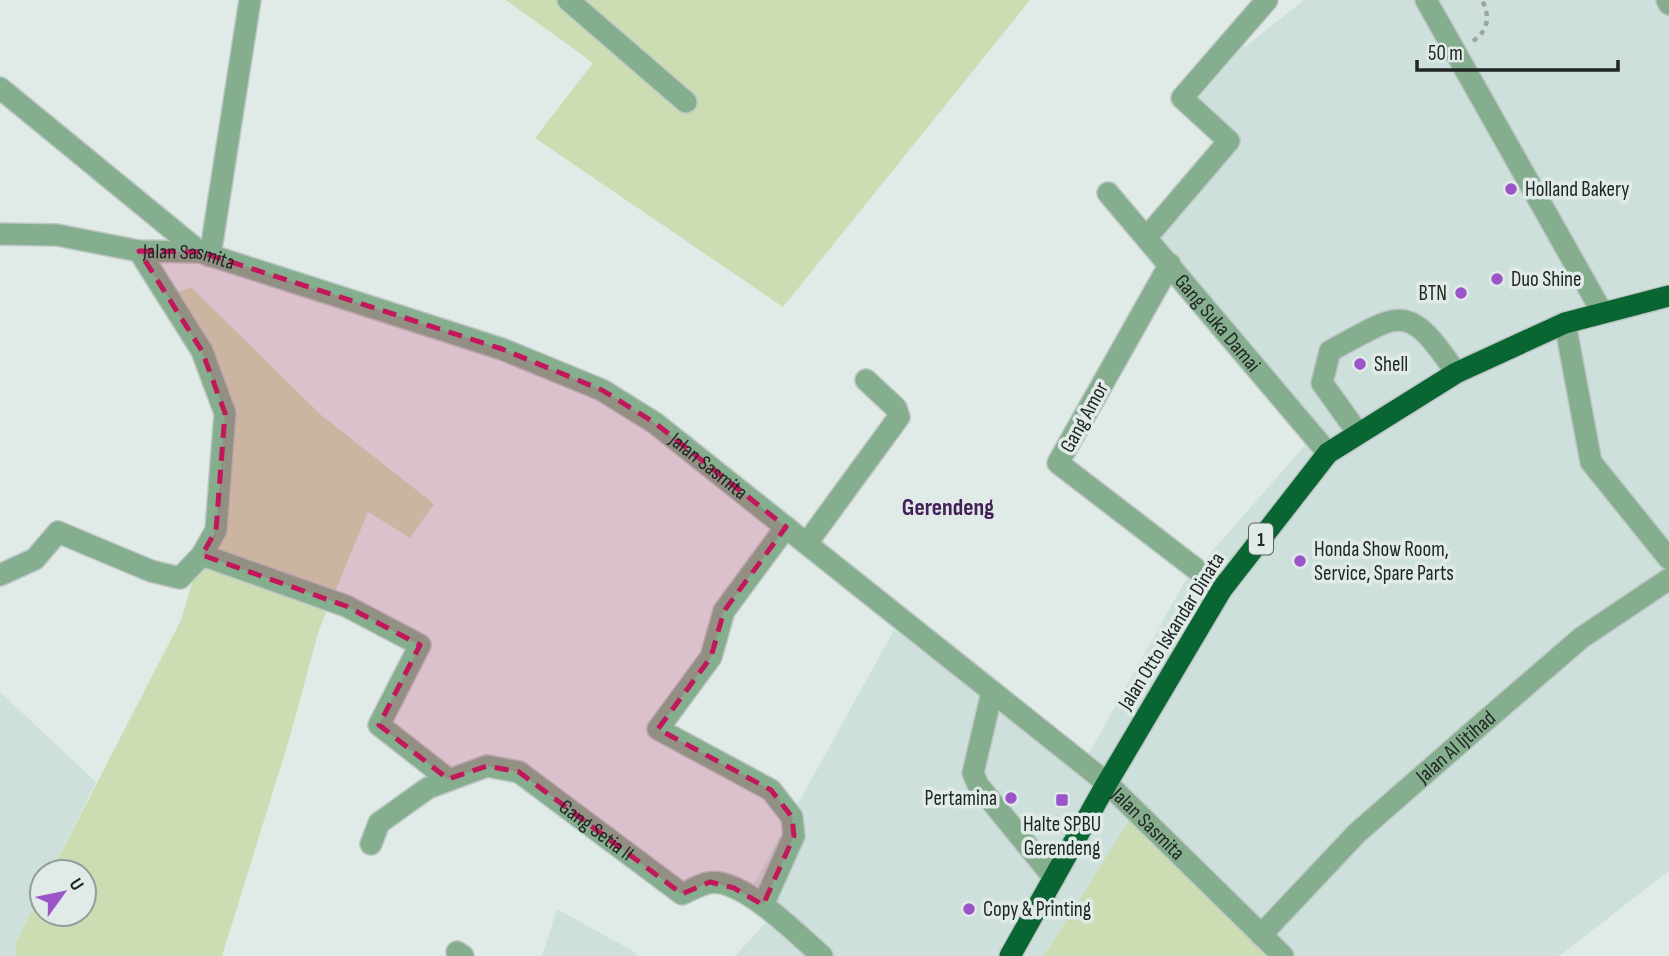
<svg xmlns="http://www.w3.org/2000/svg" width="1669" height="956" viewBox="0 0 1669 956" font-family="'Sofia Sans Condensed',sans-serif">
<rect width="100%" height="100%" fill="#e0ebe8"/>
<g fill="#cde0db">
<path d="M1304,0H1669V871L1559,956H1265L1135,812L1044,956H735L769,919L742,905L894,630L1083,764L1184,583L1316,433L1151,239L1238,148L1188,98L1228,36L1245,47Z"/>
<path d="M0,692L96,782L51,872H42V890L15,944L16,956H0Z"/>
<path d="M557,909L633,951L638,956H542Z"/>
</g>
<g fill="#cdddb3">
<path d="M506,0H1030L783,307L535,138L593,63Z"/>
<path d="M191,287L321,415L434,504L410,538L368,512L319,630L289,740L222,956H16L15,944L42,890V914H84V872H51L181,620L215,506L219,419L186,334L165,298Z"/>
<path d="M1135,811L1265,956H1044Z"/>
</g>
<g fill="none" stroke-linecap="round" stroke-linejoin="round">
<defs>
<g id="minor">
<path d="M568,0L686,102"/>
<path d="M1426,0L1602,312"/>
<path d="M1667,0L1669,4"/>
<path d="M0,88L200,252"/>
<path id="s1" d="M1108,193L1328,453"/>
<path id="s2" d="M0,234L57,235L139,251L200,252L502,349L602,390L655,423L1107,783L1283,956"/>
<path d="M1147,237L1229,141L1182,98L1267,0"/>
<path d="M210,256L250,0"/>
<path d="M1170,264L1058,463L1222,589"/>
<path d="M1565,323L1591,462L1669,559"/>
<path d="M1358,433L1322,383L1330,351C1401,313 1407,300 1456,373"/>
<path d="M807,543L899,417L896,408L866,380"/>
<path d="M202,555L346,606L420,645L379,725L448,779"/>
<path d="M0,575L35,559L58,532L151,571L180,578L202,555L216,530L225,413L202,351L139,251"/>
<path d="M992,692L973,773L978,785L1054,878"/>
<path id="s3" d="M371,844L379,823L428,788L487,766L519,772L682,894C690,891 699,885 708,883C741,876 798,935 822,956"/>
<path d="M763,905L794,836L792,817L771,790L658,729L711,657L724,611L786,527"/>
<path id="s4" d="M1261,935L1357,833L1485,721L1581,638L1669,579"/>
<path d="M457,952L463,956"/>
</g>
<path id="highway" d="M1010,956L1107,783L1222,589L1328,453L1456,373L1565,323L1669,296"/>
</defs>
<use href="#minor" stroke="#bec7c5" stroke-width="24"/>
<use href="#highway" stroke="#bec7c5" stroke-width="24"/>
<path stroke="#9da5a3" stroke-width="4.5" stroke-dasharray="5 5" stroke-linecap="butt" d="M1473,41C1489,30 1490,16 1482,0"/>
<use href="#minor" stroke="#85ae8e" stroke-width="21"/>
<use href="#highway" stroke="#096532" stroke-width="21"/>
</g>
<path fill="#c2185b" fill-opacity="0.2" stroke="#c2185b" stroke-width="5" stroke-dasharray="14 9" stroke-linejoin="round" d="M139,251L200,252L502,349L602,390L655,423L786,527L724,611L711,657L658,729L771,790L792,817L794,836L763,905L734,888L710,882L682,894L519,772L487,766L448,779L379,725L420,645L346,606L202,555L216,530L225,413L202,351Z"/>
<g fill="#9c55c8" stroke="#e0ebe8" stroke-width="2.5">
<circle cx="1511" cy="189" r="7"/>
<circle cx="1497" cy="279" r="7"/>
<circle cx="1461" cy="293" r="7"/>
<circle cx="1360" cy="364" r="7"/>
<circle cx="1300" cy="561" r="7"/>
<circle cx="1011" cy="798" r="7"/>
<rect x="1055" y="793" width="14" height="14" rx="3.5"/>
<circle cx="969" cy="909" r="7"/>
</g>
<g text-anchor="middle" stroke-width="7" stroke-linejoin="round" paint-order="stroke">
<rect fill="#e0ebe8" stroke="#5a605f" stroke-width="2" x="1249" y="523.5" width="24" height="31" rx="5"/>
<g font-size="19" font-weight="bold" fill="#212524">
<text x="1261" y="546">1</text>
</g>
<g font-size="21" fill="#212524" stroke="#e0ebe8" text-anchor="start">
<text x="1525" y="196">Holland Bakery</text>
<text x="1511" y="286">Duo Shine</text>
<text x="1447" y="300" text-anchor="end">BTN</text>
<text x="1374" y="371">Shell</text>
<text x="1314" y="556">Honda Show Room,<tspan x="1314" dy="24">Service, Spare Parts</tspan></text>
<text x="997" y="805" text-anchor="end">Pertamina</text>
<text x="1062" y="831" text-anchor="middle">Halte SPBU<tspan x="1062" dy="24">Gerendeng</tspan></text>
<text x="983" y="916">Copy &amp; Printing</text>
</g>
<g font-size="21" fill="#212524" stroke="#e0ebe8">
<text dy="7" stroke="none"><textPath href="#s2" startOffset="191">Jalan Sasmita</textPath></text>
<text dy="7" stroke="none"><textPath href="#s1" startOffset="170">Gang Suka Damai</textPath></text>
<text transform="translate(1084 417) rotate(-61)" y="7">Gang Amor</text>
<text dy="7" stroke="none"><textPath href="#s2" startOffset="758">Jalan Sasmita</textPath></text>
<text transform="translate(1171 631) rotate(-58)" y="7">Jalan Otto Iskandar Dinata</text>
<text dy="7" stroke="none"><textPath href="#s4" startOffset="271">Jalan Al Ijtihad</textPath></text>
<text dy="7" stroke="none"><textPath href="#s2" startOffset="1325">Jalan Sasmita</textPath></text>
<text dy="7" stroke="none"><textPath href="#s3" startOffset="275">Gang Setia II</textPath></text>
</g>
<g font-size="24" font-weight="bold" fill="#432058" stroke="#e0ebe8">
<text x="948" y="515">Gerendeng</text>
</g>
</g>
<g transform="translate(63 893) rotate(57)"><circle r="33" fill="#e0ebe8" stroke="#949c9a" stroke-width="2"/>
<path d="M0-5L12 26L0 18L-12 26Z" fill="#9c55c8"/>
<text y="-10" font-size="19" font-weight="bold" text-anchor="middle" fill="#212524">U</text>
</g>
<path d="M1417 60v10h201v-10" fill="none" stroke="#212524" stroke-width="3.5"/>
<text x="1428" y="60" font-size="21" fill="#212524" stroke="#e0ebe8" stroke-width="5" paint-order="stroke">50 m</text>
</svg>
